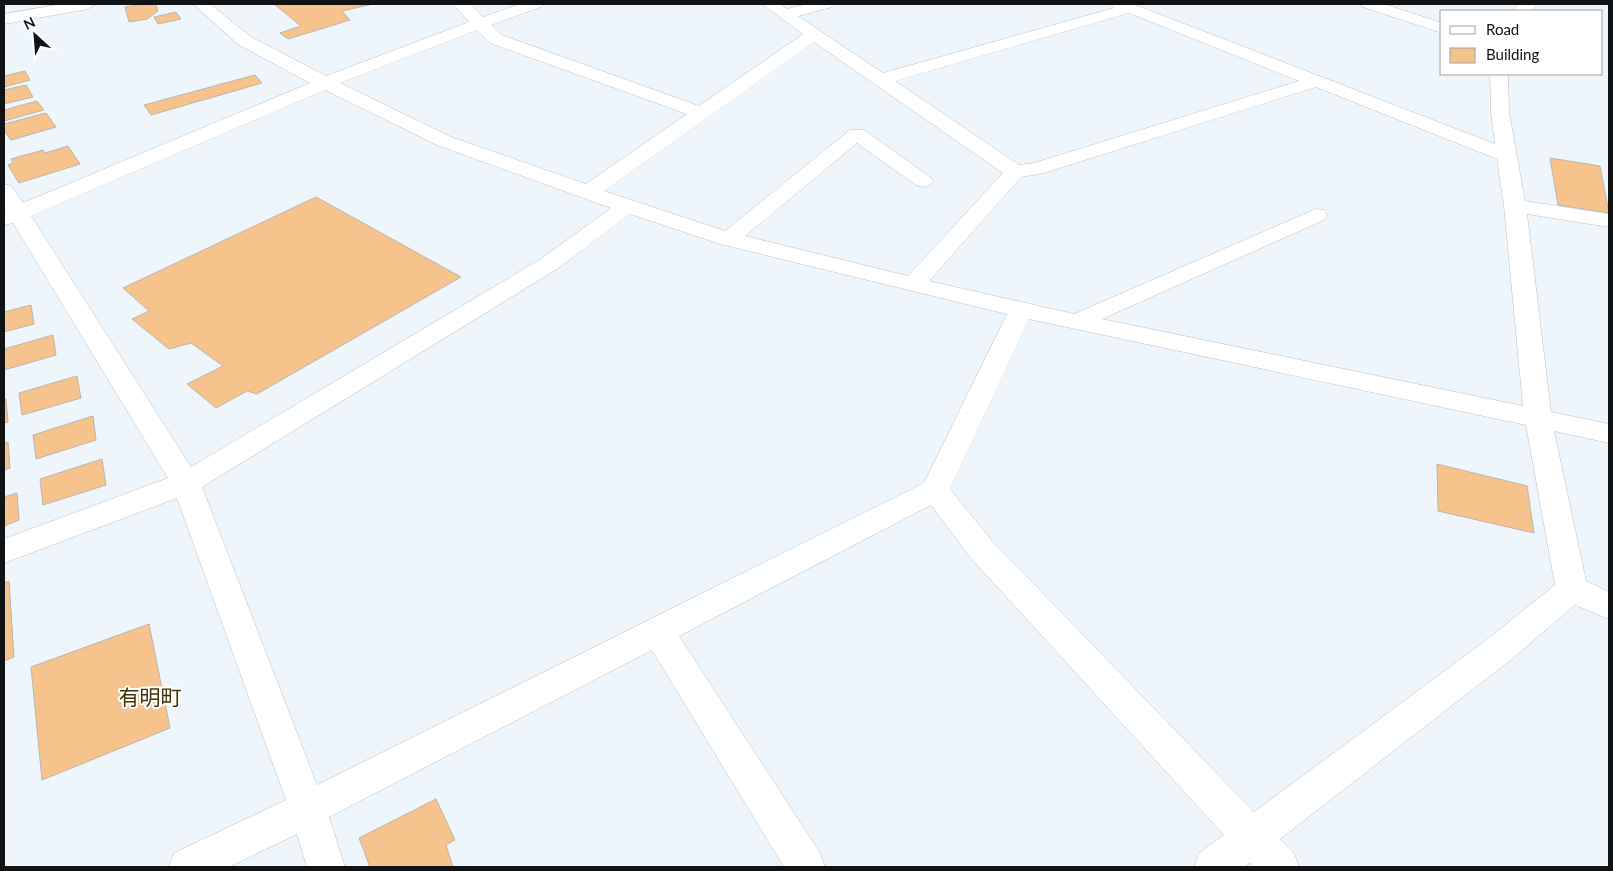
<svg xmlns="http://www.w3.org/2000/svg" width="1613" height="871" viewBox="0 0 1613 871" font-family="Lato,'Noto Sans JP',sans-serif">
<rect width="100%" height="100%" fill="#eef5fb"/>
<g fill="#f7c38d" stroke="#bbb5af">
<path d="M145,4H156L158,11L147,19L129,22L125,7Z"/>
<path d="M274,4H373L342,11L350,20L288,39L280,33L301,26Z"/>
<path d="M176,12L181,19L158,24L154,17Z"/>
<path d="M25,71L30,80L4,87V76Z"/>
<path d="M255,75L262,83L151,115L144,105Z"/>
<path d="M26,85L33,97L4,104V90Z"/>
<path d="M37,101L44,110L4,121V110Z"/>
<path d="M46,113L56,127L11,140L4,131V124Z"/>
<path d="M68,146L80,164L19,183L8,165L13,163L11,159L43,150L45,153Z"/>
<path d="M1550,158L1600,166L1609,213L1558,205Z"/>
<path d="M316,197L461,277L257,394L247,391L216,408L187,384L223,366L191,343L169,349L132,319L149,311L123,288Z"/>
<path d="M31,305L34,324L4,332V312Z"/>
<path d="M53,335L56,355L4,370V349Z"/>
<path d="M77,376L81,398L22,415L19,393Z"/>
<path d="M6,399L8,422L4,423V400Z"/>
<path d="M93,416L96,440L36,459L33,435Z"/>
<path d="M8,442L10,468L4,470V443Z"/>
<path d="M102,459L106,485L43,505L40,479Z"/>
<path d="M1437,464L1527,486L1534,533L1438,511Z"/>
<path d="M17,493L19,520L4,526V497Z"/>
<path d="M9,581L14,657L4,661V583Z"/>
<path d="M149,624L170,728L42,780L31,667Z"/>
<path d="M436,799L455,840L446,845L453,867H370L359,838Z"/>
</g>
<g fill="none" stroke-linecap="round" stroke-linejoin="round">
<defs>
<g id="minor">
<path d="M62,4H96L88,9L4,24V14Z"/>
<path d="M193,4H210L251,37L326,76L469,22L453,4H470L483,17L520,4H543L541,7L491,25L502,35L699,106L803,34L762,4H780L787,9L807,4H834L832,7L798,16L883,73L1114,8L1111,4H1133L1495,144L1491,112L1490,74H1508L1509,112L1525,201L1609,214V227L1527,214L1551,412L1609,424V443L1554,431L1586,581L1609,592V619L1575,605L1513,658L1280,839L1294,853L1299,867H1254L1250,863L1244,867H1194L1199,853L1224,835L970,557L931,505L679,636L820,853L825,867H784L652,650L329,817L345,867H307L297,834L229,867H169L174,853L286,800L177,498L4,563V539L168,478L13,223L4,225V211L6,210L4,207V184L11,186L23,203L310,83L239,45ZM1129,13L1299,81L1034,163L1019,165L895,81ZM477,30L490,43L687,114L586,184L451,137L340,83ZM814,42L1003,173L908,276L745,236L857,143L916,185L923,187L930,185L933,181L930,177L864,130H850L725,231L604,191ZM1316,87L1497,159L1504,206L1523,406L1102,319L1324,220L1327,215L1324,210L1316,209L1074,314L929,281L1021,177L1044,173ZM325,90L437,145L611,208L541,259L191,467L31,216ZM630,214L720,244L1007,314L924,483L317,785L202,487L557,269ZM1029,319L1526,425L1555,585L1489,638L1254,812L992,541L950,489Z"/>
<path d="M1361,4H1384L1442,23V33L1363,7Z"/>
<path d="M1519,4H1537L1530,11H1512Z"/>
</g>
</defs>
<use href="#minor" stroke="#bbc2c8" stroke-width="1"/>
<use href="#minor" fill="#fff" fill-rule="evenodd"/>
</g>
<g text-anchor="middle" stroke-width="4" stroke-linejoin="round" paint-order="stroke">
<g font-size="21" fill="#413309" stroke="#fff">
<text x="150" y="705">有明町</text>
</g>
</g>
<rect width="1613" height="871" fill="none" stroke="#101214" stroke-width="10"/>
<rect x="1440" y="10" width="162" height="65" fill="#ffffff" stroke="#9fa0a1"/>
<rect x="1450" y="26" width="25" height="8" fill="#ffffff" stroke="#9fa0a1"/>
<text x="1486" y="35" font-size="15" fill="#101214">Road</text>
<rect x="1450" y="48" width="25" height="15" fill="#f7c38d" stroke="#9fa0a1"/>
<text x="1486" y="60" font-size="15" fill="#101214">Building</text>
<g transform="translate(35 35) rotate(334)" stroke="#ffffff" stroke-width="4" paint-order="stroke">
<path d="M0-4L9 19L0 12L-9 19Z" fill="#101214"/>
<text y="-8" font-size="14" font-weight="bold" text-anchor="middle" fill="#101214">N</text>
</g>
</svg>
